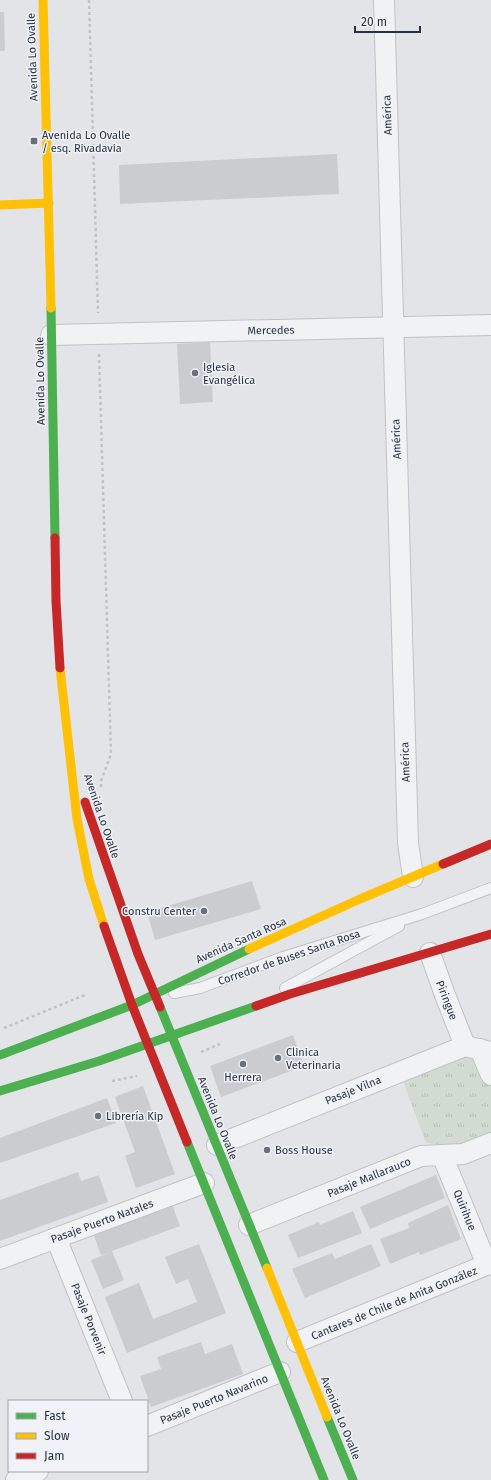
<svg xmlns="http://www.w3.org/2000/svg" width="491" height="1480" viewBox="0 0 491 1480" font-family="'Fira Sans',sans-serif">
<defs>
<pattern id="park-tufts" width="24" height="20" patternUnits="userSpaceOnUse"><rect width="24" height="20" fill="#d2dbd2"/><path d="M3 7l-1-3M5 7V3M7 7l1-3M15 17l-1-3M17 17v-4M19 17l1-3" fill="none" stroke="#b4bcb6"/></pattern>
</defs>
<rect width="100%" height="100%" fill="#e2e4e7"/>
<path fill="url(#park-tufts)" d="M469,1057L486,1066L491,1080V1134L455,1146L426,1143L402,1078L455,1058Z"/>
<g fill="#cacccf">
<path d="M0,12H4L5,51H0Z"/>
<path d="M337,154L339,194L120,204L119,165Z"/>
<path d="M210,342L213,402L180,404L177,344Z"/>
<path d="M252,881L261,909L155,940L147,912Z"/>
<path d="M293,1035L304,1066L221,1097L210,1066Z"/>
<path d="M143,1086L175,1174L136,1188L125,1156L135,1152L115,1097Z"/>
<path d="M107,1098L116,1123L0,1163V1138Z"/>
<path d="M78,1172L81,1181L99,1175L108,1202L0,1241V1200Z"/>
<path d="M436,1175L445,1198L370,1229L360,1207Z"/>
<path d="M172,1204L180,1226L112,1251L124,1280L103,1289L91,1260L109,1253L101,1255L93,1233Z"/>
<path d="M448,1205L461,1239L420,1255L419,1252L390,1264L380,1239L409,1228L408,1223Z"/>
<path d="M353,1211L362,1233L298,1258L288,1235L319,1222L320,1225Z"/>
<path d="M199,1244L226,1313L127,1353L105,1297L139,1283L153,1319L197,1302L188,1279L176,1284L165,1257Z"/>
<path d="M371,1244L381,1266L305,1298L292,1269L332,1253L335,1259Z"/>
<path d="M201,1342L205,1354L232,1344L243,1374L151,1407L140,1376L161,1369L157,1357Z"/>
</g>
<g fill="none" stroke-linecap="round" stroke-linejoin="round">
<defs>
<g id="lane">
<path d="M285,988L399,926"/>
<path d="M174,993L200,988L283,957L422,914L491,888"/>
</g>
<g id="street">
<path d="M384,0L408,843L413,877"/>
<path d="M51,335L491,325"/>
<path d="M430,953L445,995L465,1046"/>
<path d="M480,1049L491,1075"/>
<path d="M217,1145L465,1046L491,1052"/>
<path d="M442,1155L487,1265"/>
<path d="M249,1225L421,1156L463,1154L491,1143"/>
<path d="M56,1238L122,1401"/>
<path d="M0,1259L204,1183"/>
<path d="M297,1342L491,1263"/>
<path d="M147,1426L280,1372"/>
<path d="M16,1480L38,1471"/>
</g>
</defs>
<use href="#lane" stroke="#c0c2c5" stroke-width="12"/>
<use href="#street" stroke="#c0c2c5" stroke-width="22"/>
<g stroke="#c1c2c7" stroke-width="2.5" stroke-dasharray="3 3" stroke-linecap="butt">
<path d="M89,0L98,313"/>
<path d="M99,354L111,754L101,781V787"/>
<path d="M4,1028L85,995"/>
<path d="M201,1052L220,1044"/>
<path d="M112,1081L137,1076"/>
</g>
<use href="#lane" stroke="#f1f2f4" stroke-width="10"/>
<use href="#street" stroke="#f1f2f4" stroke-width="20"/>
<g stroke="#4caf50" stroke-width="9">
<path d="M51,308L55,538"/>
<path d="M160,1007L267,1268"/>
<path d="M0,1055L132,1005L249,949"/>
<path d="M0,1091L99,1061L256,1006"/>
<path d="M187,1142L324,1480"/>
<path d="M327,1417L353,1480"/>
</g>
<g stroke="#ffc107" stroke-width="9">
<path d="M43,0L51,308"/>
<path d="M0,205L49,203"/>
<path d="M60,668L77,819L89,879L104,926"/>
<path d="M249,949L360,899L443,864"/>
<path d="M267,1268L327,1417"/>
</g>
<g stroke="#c62828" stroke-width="9">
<path d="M55,538L56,601L60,668"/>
<path d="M85,802L138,954L160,1007"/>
<path d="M443,864L491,844"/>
<path d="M104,926L132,1005L187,1142"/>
<path d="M256,1006L290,994L491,934"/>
</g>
</g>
<g fill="#69707b" stroke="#f0f2f7" stroke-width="1.5">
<rect x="30" y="137" width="8" height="8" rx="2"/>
<circle cx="195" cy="373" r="4"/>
<circle cx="204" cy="911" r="4"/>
<circle cx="278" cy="1058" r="4"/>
<circle cx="243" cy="1064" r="4"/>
<circle cx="98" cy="1116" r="4"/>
<circle cx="267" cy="1150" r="4"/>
</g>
<g text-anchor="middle" stroke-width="3" stroke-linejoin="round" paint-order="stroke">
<g font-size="11" fill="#283141" stroke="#f0f2f7">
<text transform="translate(32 57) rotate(-92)" y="4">Avenida Lo Ovalle</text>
<text transform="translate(387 115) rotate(-92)" y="4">América</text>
<text transform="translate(271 330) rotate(-1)" y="4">Mercedes</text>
<text transform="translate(40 381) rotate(-91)" y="4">Avenida Lo Ovalle</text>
<text transform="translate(396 439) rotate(-92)" y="4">América</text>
<text transform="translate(405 762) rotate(-92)" y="4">América</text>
<text transform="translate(102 816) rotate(71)" y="4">Avenida Lo Ovalle</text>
<text transform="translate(241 940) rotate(-24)" y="4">Avenida Santa Rosa</text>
<text transform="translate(289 957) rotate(-19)" y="4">Corredor de Buses Santa Rosa</text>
<text transform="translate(447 1000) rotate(69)" y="4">Piringue</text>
<text transform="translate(353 1090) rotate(-22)" y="4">Pasaje Vilna</text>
<text transform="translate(218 1118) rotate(68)" y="4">Avenida Lo Ovalle</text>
<text transform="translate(369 1177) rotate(-22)" y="4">Pasaje Mallarauco</text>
<text transform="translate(465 1210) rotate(68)" y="4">Quirihue</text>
<text transform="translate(102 1221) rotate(-20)" y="4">Pasaje Puerto Natales</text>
<text transform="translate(394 1303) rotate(-22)" y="4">Cantares de Chile de Anita González</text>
<text transform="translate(89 1319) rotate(68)" y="4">Pasaje Porvenir</text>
<text transform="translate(214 1399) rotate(-22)" y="4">Pasaje Puerto Navarino</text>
<text transform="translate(341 1418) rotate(68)" y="4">Avenida Lo Ovalle</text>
</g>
<g font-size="11" fill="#283141" stroke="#f0f2f7" text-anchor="start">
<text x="42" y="139">Avenida Lo Ovalle<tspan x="42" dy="13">/ esq. Rivadavia</tspan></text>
<text x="203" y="371">Iglesia<tspan x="203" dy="13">Evangélica</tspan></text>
<text x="196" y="915" text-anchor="end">Constru Center</text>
<text x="286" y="1056">Clinica<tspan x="286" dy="13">Veterinaria</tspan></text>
<text x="243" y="1081" text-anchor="middle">Herrera</text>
<text x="106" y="1120">Librería Kip</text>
<text x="275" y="1154">Boss House</text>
</g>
</g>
<rect x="8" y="1400" width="140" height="72" fill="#f0f2f7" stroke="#a0a5ae"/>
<rect x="16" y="1413" width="20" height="6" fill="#4caf50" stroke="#a0a5ae"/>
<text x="44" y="1420" font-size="12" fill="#283141">Fast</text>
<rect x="16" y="1433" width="20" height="6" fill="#ffc107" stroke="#a0a5ae"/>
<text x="44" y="1440" font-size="12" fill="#283141">Slow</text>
<rect x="16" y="1453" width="20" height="6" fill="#c62828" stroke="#a0a5ae"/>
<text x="44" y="1460" font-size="12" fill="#283141">Jam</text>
<path d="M355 26v6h65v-6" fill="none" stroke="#283141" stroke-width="2"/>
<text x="361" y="26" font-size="12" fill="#283141" stroke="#f0f2f7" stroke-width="3" paint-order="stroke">20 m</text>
</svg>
